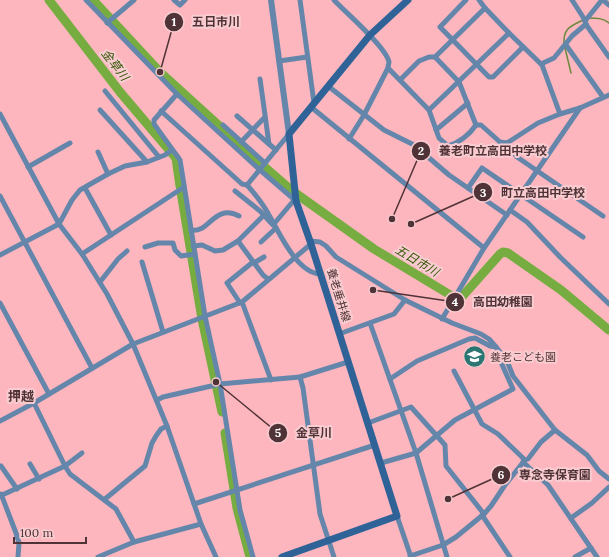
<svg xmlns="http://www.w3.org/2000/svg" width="609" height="557" viewBox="0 0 609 557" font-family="Lora,'Noto Sans JP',serif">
<rect width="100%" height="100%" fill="#fdb6be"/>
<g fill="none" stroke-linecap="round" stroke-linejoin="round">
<g stroke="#6b883d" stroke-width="1.5">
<path d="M589,18C596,18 603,18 609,23"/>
<path d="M564,44C563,28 571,26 583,20"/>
<path d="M565,48L571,73"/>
</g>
<g stroke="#77ad40" stroke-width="9">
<path d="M49,0L120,92L176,158L180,186"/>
<path d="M93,0L160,72L261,164L291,190L374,249L457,299H460L500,254L503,252L508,253L561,290L609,330"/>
<path d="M181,192L202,319L222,412"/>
<path d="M225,433L237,508L250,557"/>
</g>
<g stroke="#6586ab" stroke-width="5">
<path d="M86,0L177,94L260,170L296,201"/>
<path d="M174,0L180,5L185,0"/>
<path d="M300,0L314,103"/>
<path d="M334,0C345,12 386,47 389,62C389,62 388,67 388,68L364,115L349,139"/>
<path d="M466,0L440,27L489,77H493L523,47"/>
<path d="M479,0L485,8L509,33L542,65L560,114"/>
<path d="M572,0L583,17L587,26L609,57"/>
<path d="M603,0L609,5"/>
<path d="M585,21L602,0"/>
<path d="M107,23L134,0"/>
<path d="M566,45L603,97"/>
<path d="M435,57L485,8"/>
<path d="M279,61L307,57"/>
<path d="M541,64L554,58L572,36L586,24"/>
<path d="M388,68L429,110L439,138L448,146C459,143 470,134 476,125"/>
<path d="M260,79L269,144L276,150"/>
<path d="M400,80L419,61L429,57H435L459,82L476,125H481L500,142L507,143L538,123L560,114L580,108L609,95"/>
<path d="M328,86L384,130L414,145L449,175L507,215"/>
<path d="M105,91L159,157"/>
<path d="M177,94L154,120V124L180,160L205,316L220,384L240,510L253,557"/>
<path d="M311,107L484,248"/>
<path d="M100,110L147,162"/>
<path d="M429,110L509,33"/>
<path d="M161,111L242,184L247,185"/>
<path d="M0,114L59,224L82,254L107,294L133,344L167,426L201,524L216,557"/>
<path d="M237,116L269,144"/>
<path d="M223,125L265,163"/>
<path d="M436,130L468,103"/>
<path d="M289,134L247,185C255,194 263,204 269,215C279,232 297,274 321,274"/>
<path d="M241,142L265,117"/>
<path d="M507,143L517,157L603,216"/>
<path d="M98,152L108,174"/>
<path d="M28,167L70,143"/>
<path d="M85,188L111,235"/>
<path d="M468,188L482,168L583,237"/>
<path d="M235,191L260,211L273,225L295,199"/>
<path d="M0,196L92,368"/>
<path d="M510,210L527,222L560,257L609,304"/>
<path d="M191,230C209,234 214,203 239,216"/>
<path d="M238,241L263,275L268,279"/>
<path d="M310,241L320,242L326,246L336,257L405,300L452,323L481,334L489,339L496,347L507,361L513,376L555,430L587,455L599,471L609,479"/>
<path d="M261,242L276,228"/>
<path d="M193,246L202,245L215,251L223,250L238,241L264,215"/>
<path d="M145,247L158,243H173L175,250L181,256L195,254"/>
<path d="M82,254L184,187"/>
<path d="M0,255L59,224L72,200L80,190L108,174L125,166L147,162L165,155L172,150"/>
<path d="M142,262L163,332"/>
<path d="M254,263L264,257"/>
<path d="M100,282L118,259L127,251"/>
<path d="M242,302L271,380"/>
<path d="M0,303L49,394"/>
<path d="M240,303L227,283L253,262"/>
<path d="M442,319L484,248L580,108"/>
<path d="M370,323L416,453L447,557"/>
<path d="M339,334L394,314L405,300"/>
<path d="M454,371L482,424L498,434L525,460"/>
<path d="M300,377L303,388L320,514L334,557"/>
<path d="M390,379L417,361L469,339L475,338L490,346L496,347"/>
<path d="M157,400L163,397L220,384L300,377L348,362"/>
<path d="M34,403L65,466"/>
<path d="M0,421L34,403L133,344L242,302L311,244"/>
<path d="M368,423L411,407L445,445L446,466L484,514"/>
<path d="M523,462L548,485L597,557"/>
<path d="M381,463L416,453L455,420L513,389L500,360L501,353"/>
<path d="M30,464L39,479"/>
<path d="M1,466L17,489"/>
<path d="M65,466L82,453"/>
<path d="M1,494L16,533L19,543L18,557"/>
<path d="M0,496L65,466L70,474L116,509L134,542"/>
<path d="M105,499L145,466L152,443L156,436L161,429L167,426"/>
<path d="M194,504L375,445"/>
<path d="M482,515L510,557"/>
<path d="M397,516L411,557"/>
<path d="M571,518L592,503L609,487"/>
<path d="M410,556L443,545L456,537L484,514L491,506L505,485L525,460L528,459L541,442L555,430"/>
<path d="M98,557L134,542L201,524"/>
<path d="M575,557L591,548"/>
</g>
<path stroke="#6586ab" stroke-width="6" d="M271,0L289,134"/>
<path stroke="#2f6398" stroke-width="7" d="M282,557L397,516L311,244L296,201L289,134L370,35L408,0"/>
</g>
<defs>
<symbol id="school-disc" viewBox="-11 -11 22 22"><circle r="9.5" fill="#2b7572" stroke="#f8ccd0"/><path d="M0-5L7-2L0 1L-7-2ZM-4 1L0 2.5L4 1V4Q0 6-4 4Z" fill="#fff"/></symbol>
</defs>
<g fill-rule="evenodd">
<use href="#school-disc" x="462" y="344" width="25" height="25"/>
</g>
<g text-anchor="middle" stroke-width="4" stroke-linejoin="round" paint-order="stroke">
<g font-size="11" fill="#4f3336" stroke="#f8ccd0">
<text transform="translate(339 295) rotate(73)" y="4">養老垂井線</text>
</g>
<g font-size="11" fill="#4f3336" stroke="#f8ccd0" text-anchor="start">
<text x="490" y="361">養老こども園</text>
</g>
<g font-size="12" font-style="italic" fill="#335505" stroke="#f8ccd0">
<text transform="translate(115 65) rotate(52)" y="4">金草川</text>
<text transform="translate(417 261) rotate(31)" y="4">五日市川</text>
</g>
<g font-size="13" font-weight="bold" fill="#4f3336" stroke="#f8ccd0">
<text x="21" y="401">押越</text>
</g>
</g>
<path fill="none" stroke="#4f3336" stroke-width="1.5" d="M160 72L174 22M392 219L421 151M411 224L483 192M373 290L455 302M216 382L278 433M448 499L501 475"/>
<g fill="#4f3336" stroke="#f8ccd0" stroke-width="1.5">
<circle cx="160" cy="72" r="4"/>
<circle cx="392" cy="219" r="4"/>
<circle cx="411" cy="224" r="4"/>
<circle cx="373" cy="290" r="4"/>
<circle cx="216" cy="382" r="4"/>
<circle cx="448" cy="499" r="4"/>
<circle cx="174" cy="22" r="10"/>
<circle cx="421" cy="151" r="10"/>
<circle cx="483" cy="192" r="10"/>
<circle cx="455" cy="302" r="10"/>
<circle cx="278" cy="433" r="10"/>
<circle cx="501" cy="475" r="10"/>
</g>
<g font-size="12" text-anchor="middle" font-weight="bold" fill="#fff">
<text x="174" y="26">1</text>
<text x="421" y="155">2</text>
<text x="483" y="197">3</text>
<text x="455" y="306">4</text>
<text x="278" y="437">5</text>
<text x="501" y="479">6</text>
</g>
<g font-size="12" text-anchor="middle" font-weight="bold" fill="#4f3336" stroke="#f8ccd0" stroke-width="4" stroke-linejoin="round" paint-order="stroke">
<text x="216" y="26">五日市川</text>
<text x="493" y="155">養老町立高田中学校</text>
<text x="543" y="197">町立高田中学校</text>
<text x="503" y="306">高田幼稚園</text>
<text x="314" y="437">金草川</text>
<text x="555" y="479">専念寺保育園</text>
</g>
<path d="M14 537v6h72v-6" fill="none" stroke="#4f3336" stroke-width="2"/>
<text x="20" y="537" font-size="12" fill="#4f3336" stroke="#f8ccd0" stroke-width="3" paint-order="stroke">100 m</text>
</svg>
